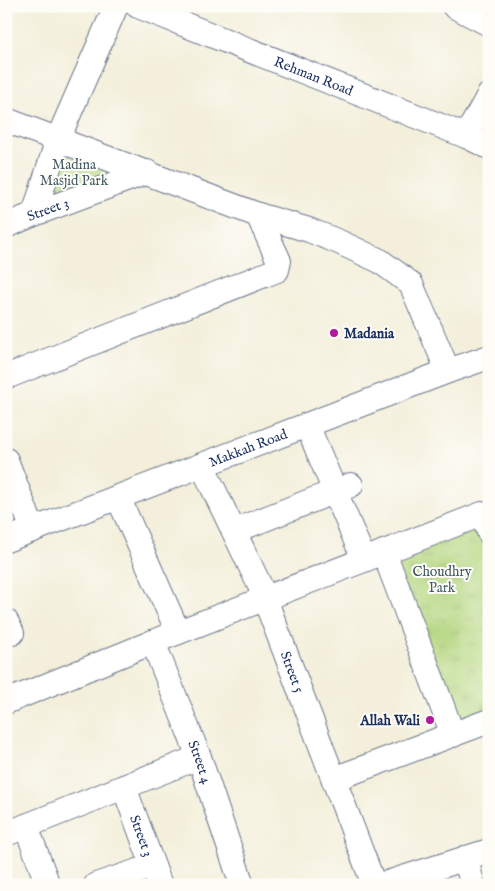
<svg xmlns="http://www.w3.org/2000/svg" width="495" height="891" viewBox="0 0 495 891" font-family="'IM FELL English',serif">
<defs>
<pattern id="park-tufts" width="24" height="20" patternUnits="userSpaceOnUse" patternTransform="scale(1.25)"><rect width="24" height="20" fill="#b4d67f"/><path d="M3 7l-1-3M5 7V3M7 7l1-3M15 17l-1-3M17 17v-4M19 17l1-3" fill="none" stroke="#9ab870"/></pattern>
</defs>
<rect width="100%" height="100%" fill="#fdfcf7"/>
<filter id="ink" filterUnits="userSpaceOnUse"><feTurbulence type="fractalNoise" baseFrequency=".02" numOctaves="2"/><feDisplacementMap in="SourceGraphic" scale="10" xChannelSelector="R" yChannelSelector="G"/><feConvolveMatrix kernelMatrix="1 2 1 2 8 2 1 2 1" color-interpolation-filters="sRGB"/></filter>
<filter id="wash" filterUnits="userSpaceOnUse"><feTurbulence type="fractalNoise" baseFrequency=".0096" numOctaves="4" result="noise"/><feDisplacementMap in="SourceGraphic" scale="20" xChannelSelector="R" yChannelSelector="G"/><feGaussianBlur stdDeviation="1.12" result="paint"/><feColorMatrix in="noise" values="0 0 0 0 0 0 0 0 0 0 0 0 0 0 0 0 0 1.4 0 .05"/><feComposite in="paint" operator="in"/></filter>
<g filter="url(#wash)">
<rect width="100%" height="100%" fill="#f3efda"/>
<g fill="url(#park-tufts)" stroke="#68826e">
<path d="M58,139L147,172L34,214Z"/>
<path d="M482,514L489,532V721L453,735L384,552Z"/>
</g>
</g>
<g filter="url(#ink)">
<g fill="none" stroke-linecap="round" stroke-linejoin="round">
<defs>
<g id="minor">
<path id="s1" d="M138,6L466,136L489,147"/>
<path d="M454,6L489,24"/>
<path d="M6,120L258,215L279,261L277,270L272,272L6,377"/>
<path d="M466,136L489,95"/>
<path d="M34,214L58,139L116,6"/>
<path d="M258,215L309,230L339,242L380,261L411,284L448,371"/>
<path id="s2" d="M6,226L34,214L147,172"/>
<path d="M307,425L364,560"/>
<path d="M6,460L33,530"/>
<path id="s3" d="M202,465L260,586L374,885"/>
<path d="M118,497L178,632"/>
<path d="M234,531L351,485"/>
<path id="s4" d="M6,540L307,425L448,371L489,357"/>
<path d="M384,552L453,735"/>
<path d="M6,621L12,633"/>
<path id="s5" d="M153,642L199,757L242,885"/>
<path d="M6,702L153,642L482,514L489,532"/>
<path d="M334,779L489,721"/>
<path id="s6" d="M124,787L160,885"/>
<path d="M26,826L48,885"/>
<path d="M6,834L199,757"/>
<path d="M465,858L473,885"/>
<path d="M96,885L153,866"/>
<path d="M381,885L489,851"/>
</g>
</defs>
<use href="#minor" stroke="#677289" stroke-width="26"/>
<use href="#minor" stroke="#fff" stroke-width="24"/>
</g>
</g>
<g fill="#b5179e" stroke="#fdfcf7" stroke-width="2">
<circle cx="334" cy="333" r="5"/>
<circle cx="430" cy="720" r="5"/>
</g>
<g text-anchor="middle" stroke-width="4" stroke-linejoin="round" paint-order="stroke">
<g font-size="14" fill="#1b2f5e" stroke="#fdfcf7">
<text dy="5" stroke="none"><textPath href="#s1" startOffset="189">Rehman Road</textPath></text>
<text dy="5" stroke="none"><textPath href="#s2" startOffset="45">Street 3</textPath></text>
<text dy="5" stroke="none"><textPath href="#s4" startOffset="259">Makkah Road</textPath></text>
<text dy="5" stroke="none"><textPath href="#s3" startOffset="226">Street 5</textPath></text>
<text dy="5" stroke="none"><textPath href="#s5" startOffset="129">Street 4</textPath></text>
<text dy="5" stroke="none"><textPath href="#s6" startOffset="52">Street 3</textPath></text>
</g>
<g font-size="14" fill="#415966" stroke="#fdfcf7">
<text x="74" y="169">Madina<tspan x="74" dy="16">Masjid Park</tspan></text>
<text x="442" y="576">Choudhry<tspan x="442" dy="16">Park</tspan></text>
</g>
<g font-size="14" font-weight="bold" fill="#1b2f5e" stroke="#fdfcf7" text-anchor="start">
<text x="344" y="338">Madania</text>
<text x="420" y="725" text-anchor="end">Allah Wali</text>
</g>
</g>
<rect width="495" height="891" fill="none" stroke="#fdfcf7" stroke-width="25"/>
</svg>
